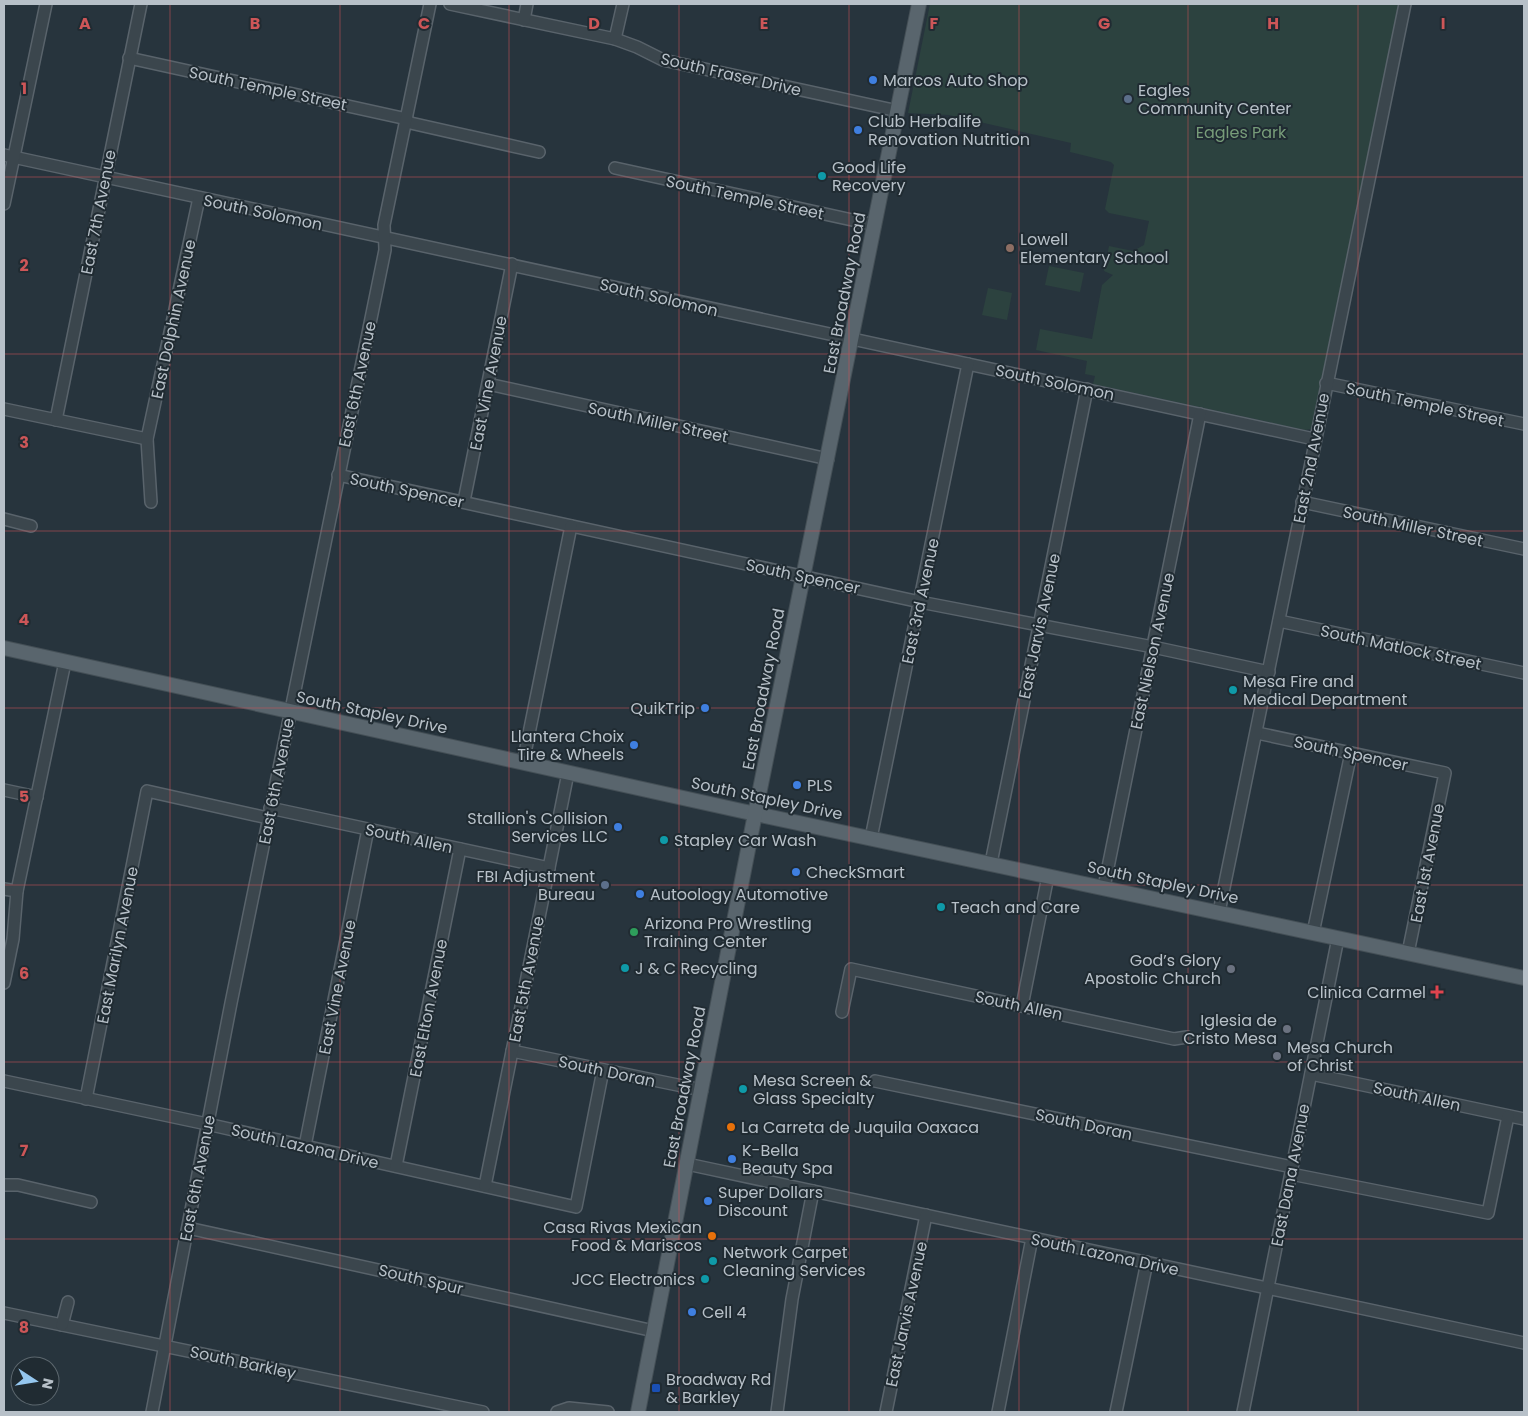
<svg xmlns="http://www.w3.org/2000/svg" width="1528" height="1416" viewBox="0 0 1528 1416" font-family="Poppins,sans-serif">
<rect width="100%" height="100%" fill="#27343d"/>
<g fill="#2c423f">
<path d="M930,4H1399L1311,429L1305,430L1093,384L1095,376L1085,374L1087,361L1036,350L1040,329L1092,339L1102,285L1113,275L1104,271L1109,246L1133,251L1144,245L1149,221L1109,213L1105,209L1114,165L1111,162L1070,152L1071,143L949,115L908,113Z"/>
<path d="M1049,266L1084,273L1080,292L1045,285Z"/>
<path d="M988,288L1012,293L1007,320L982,315Z"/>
</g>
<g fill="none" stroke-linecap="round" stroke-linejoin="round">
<defs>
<g id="minor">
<path d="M450,4L615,39L637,47L663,60L898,111"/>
<path d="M524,20L527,4"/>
<path d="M615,39L623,4"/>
<path d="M129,58L407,119"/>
<path d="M406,122L539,152"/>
<path d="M4,155L1314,439"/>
<path d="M615,168L875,225"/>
<path d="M4,204L46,4"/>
<path d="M1326,383L1524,424"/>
<path d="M488,384L828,459"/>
<path d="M4,409L147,439"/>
<path d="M56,420L141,4"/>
<path d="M338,475L920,602L1153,647L1269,672"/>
<path d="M464,501L512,264"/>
<path d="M151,502L147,439L199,198"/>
<path d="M1302,502L1524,549"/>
<path d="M4,519L31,526"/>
<path d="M1279,621L1524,673"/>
<path d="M1257,733L1445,773L1408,953"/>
<path d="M523,763L571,526"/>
<path d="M4,790L37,797"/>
<path d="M270,808L549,868"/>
<path d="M871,838L968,364"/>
<path d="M991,863L1087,389"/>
<path d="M1104,887L1200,414"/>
<path d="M4,889L17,891"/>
<path d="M1219,912L1405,4"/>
<path d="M1313,933L1351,753"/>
<path d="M4,983L13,939L17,891L65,662"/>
<path d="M1022,1006L1048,876"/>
<path d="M842,1012L851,969L1174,1039L1187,1037"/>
<path d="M512,1051L702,1090"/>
<path d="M1311,1074L1524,1119"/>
<path d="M4,1081L207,1124L576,1207L603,1070"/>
<path d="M875,1081L1292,1167"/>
<path d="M86,1099L147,791L268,818"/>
<path d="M305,1146L368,829"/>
<path d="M687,1164L1524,1343"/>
<path d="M396,1166L460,849"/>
<path d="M1291,1174L1488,1213L1508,1116"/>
<path d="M4,1185H18L91,1202"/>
<path d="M485,1186L568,773"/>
<path d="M188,1228L654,1331"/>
<path d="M4,1313L483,1412"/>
<path d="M62,1325L68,1302"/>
<path d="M152,1412L231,1003L385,250L384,225L430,4"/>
<path d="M557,1412L569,1408L608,1412"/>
<path d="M777,1412L792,1299L813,1191"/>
<path d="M886,1412L926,1215"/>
<path d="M998,1412L1032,1238"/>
<path d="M1116,1412L1147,1262"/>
<path d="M1243,1412L1338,938"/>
</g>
<g id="major">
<path d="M4,648L742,811L1524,978"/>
<path d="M638,1412L755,814L919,4"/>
</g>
</defs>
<use href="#minor" stroke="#59636b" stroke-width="14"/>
<use href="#major" stroke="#444f56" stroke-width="16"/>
<use href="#minor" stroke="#3b464d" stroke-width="11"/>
<use href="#major" stroke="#59656d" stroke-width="14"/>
</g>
<path fill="none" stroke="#cd5658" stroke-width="1" stroke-opacity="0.55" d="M170,4V1412M340,4V1412M509,4V1412M679,4V1412M849,4V1412M1019,4V1412M1188,4V1412M1358,4V1412M4,177H1524M4,354H1524M4,531H1524M4,708H1524M4,885H1524M4,1062H1524M4,1239H1524"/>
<g fill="#3f7fe0" stroke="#202b32" stroke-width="2">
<circle cx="873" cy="80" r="5"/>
<circle cx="858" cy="130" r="5"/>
<circle cx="705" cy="708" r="5"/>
<circle cx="634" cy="745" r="5"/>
<circle cx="797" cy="785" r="5"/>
<circle cx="618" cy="827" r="5"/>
<circle cx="796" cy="872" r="5"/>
<circle cx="640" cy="894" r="5"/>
<circle cx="732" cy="1159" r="5"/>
<circle cx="708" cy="1201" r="5"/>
<circle cx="692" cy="1312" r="5"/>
</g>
<g fill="#5c6f8a" stroke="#202b32" stroke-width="2">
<circle cx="1128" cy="99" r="5"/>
<circle cx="605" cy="885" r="5"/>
</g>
<g fill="#0f9aa8" stroke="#202b32" stroke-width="2">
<circle cx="822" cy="176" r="5"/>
<circle cx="1233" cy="690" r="5"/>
<circle cx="664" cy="840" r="5"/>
<circle cx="941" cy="907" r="5"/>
<circle cx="625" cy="968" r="5"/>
<circle cx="743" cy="1089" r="5"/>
<circle cx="713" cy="1261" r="5"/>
<circle cx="705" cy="1279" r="5"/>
</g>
<circle fill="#8d6e63" stroke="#202b32" stroke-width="2" cx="1010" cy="248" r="5"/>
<circle fill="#2e9e5b" stroke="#202b32" stroke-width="2" cx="634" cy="932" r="5"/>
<g fill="#6b7280" stroke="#202b32" stroke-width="2">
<circle cx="1231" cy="969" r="5"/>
<circle cx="1287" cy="1029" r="5"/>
<circle cx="1277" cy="1056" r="5"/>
</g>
<path fill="#e0444e" stroke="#202b32" stroke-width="2" d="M1434.5 984.5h5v5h5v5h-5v5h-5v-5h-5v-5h5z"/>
<g fill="#e8710a" stroke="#202b32" stroke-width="2">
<circle cx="731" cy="1127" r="5"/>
<circle cx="712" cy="1236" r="5"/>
</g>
<rect fill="#1a4fb4" stroke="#202b32" stroke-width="2" x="651" y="1383" width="10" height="10" rx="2.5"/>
<g text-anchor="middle" stroke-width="4" stroke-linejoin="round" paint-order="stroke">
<g font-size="16" fill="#b7c0c8" stroke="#202b32">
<text transform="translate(731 74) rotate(13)" y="6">South Fraser Drive</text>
<text transform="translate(268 88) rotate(12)" y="6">South Temple Street</text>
<text transform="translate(745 197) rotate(12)" y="6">South Temple Street</text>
<text transform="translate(98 212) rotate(-79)" y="6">East 7th Avenue</text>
<text transform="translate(263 212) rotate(12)" y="6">South Solomon</text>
<text transform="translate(844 293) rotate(-79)" y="6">East Broadway Road</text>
<text transform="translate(659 297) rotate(13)" y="6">South Solomon</text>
<text transform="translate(173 319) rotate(-78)" y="6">East Dolphin Avenue</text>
<text transform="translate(1055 382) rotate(12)" y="6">South Solomon</text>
<text transform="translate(488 383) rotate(-79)" y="6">East Vine Avenue</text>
<text transform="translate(357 384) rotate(-78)" y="6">East 6th Avenue</text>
<text transform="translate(1425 404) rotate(12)" y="6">South Temple Street</text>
<text transform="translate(658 422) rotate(12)" y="6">South Miller Street</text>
<text transform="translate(1311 458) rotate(-79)" y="6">East 2nd Avenue</text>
<text transform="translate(407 490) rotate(12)" y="6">South Spencer</text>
<text transform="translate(1413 526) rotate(12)" y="6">South Miller Street</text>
<text transform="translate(803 576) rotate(12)" y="6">South Spencer</text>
<text transform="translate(920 601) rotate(-78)" y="6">East 3rd Avenue</text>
<text transform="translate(1039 626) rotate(-78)" y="6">East Jarvis Avenue</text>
<text transform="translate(1401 647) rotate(12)" y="6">South Matlock Street</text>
<text transform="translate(1152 651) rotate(-78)" y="6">East Nielson Avenue</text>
<text transform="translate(763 689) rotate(-79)" y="6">East Broadway Road</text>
<text transform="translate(372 712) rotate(12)" y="6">South Stapley Drive</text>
<text transform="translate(1351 753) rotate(12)" y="6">South Spencer</text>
<text transform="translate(276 781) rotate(-79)" y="6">East 6th Avenue</text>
<text transform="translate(767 798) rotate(12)" y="6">South Stapley Drive</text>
<text transform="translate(409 838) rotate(12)" y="6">South Allen</text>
<text transform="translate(1427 863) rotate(-79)" y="6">East 1st Avenue</text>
<text transform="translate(1163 882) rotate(12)" y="6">South Stapley Drive</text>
<text transform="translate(117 945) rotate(-79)" y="6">East Marilyn Avenue</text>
<text transform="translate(526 979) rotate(-79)" y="6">East 5th Avenue</text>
<text transform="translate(337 987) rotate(-79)" y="6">East Vine Avenue</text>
<text transform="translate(1019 1005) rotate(12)" y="6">South Allen</text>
<text transform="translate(428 1008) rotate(-79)" y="6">East Elton Avenue</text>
<text transform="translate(607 1071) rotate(12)" y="6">South Doran</text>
<text transform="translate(684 1087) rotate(-79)" y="6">East Broadway Road</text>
<text transform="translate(1417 1096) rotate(12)" y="6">South Allen</text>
<text transform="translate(1084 1124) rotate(12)" y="6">South Doran</text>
<text transform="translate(305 1146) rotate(13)" y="6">South Lazona Drive</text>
<text transform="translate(1290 1175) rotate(-79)" y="6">East Dana Avenue</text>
<text transform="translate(197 1178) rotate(-79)" y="6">East 6th Avenue</text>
<text transform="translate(1105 1254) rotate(12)" y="6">South Lazona Drive</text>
<text transform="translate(421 1279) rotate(13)" y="6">South Spur</text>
<text transform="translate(906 1314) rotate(-78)" y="6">East Jarvis Avenue</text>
<text transform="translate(243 1362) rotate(12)" y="6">South Barkley</text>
</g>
<g font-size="16" fill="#b7c0c8" stroke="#202b32" text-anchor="start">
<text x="883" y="86">Marcos Auto Shop</text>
<text x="1138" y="96">Eagles<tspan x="1138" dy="18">Community Center</tspan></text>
<text x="868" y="127">Club Herbalife<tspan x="868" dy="18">Renovation Nutrition</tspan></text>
<text x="832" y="173">Good Life<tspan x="832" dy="18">Recovery</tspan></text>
<text x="1020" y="245">Lowell<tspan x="1020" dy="18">Elementary School</tspan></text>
<text x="1243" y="687">Mesa Fire and<tspan x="1243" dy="18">Medical Department</tspan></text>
<text x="695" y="714" text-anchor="end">QuikTrip</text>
<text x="624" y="742" text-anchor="end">Llantera Choix<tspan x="624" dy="18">Tire &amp; Wheels</tspan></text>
<text x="807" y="791">PLS</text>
<text x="608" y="824" text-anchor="end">Stallion's Collision<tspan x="608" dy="18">Services LLC</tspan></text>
<text x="674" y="846">Stapley Car Wash</text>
<text x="806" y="878">CheckSmart</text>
<text x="595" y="882" text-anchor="end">FBI Adjustment<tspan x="595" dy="18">Bureau</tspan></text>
<text x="650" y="900">Autoology Automotive</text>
<text x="951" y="913">Teach and Care</text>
<text x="644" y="929">Arizona Pro Wrestling<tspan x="644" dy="18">Training Center</tspan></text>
<text x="1221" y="966" text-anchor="end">God’s Glory<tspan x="1221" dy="18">Apostolic Church</tspan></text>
<text x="635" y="974">J &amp; C Recycling</text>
<text x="1426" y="998" text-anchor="end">Clinica Carmel</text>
<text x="1277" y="1026" text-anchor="end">Iglesia de<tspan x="1277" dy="18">Cristo Mesa</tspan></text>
<text x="1287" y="1053">Mesa Church<tspan x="1287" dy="18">of Christ</tspan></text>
<text x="753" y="1086">Mesa Screen &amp;<tspan x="753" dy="18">Glass Specialty</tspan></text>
<text x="741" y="1133">La Carreta de Juquila Oaxaca</text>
<text x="742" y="1156">K-Bella<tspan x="742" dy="18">Beauty Spa</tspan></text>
<text x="718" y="1198">Super Dollars<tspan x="718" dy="18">Discount</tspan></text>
<text x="702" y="1233" text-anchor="end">Casa Rivas Mexican<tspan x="702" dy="18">Food &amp; Mariscos</tspan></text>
<text x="723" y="1258">Network Carpet<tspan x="723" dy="18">Cleaning Services</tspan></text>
<text x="695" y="1285" text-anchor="end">JCC Electronics</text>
<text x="702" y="1318">Cell 4</text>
<text x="666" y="1385">Broadway Rd<tspan x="666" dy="18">&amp; Barkley</tspan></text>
</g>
<g font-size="16" fill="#779c79" stroke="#202b32">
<text x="1241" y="138">Eagles Park</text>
</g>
</g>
<g font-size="16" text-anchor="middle" font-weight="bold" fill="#cd5658" stroke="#202b32" stroke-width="4" stroke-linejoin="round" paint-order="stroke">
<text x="85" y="29">A</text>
<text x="255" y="29">B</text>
<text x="424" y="29">C</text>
<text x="594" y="29">D</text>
<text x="764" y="29">E</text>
<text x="934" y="29">F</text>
<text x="1104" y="29">G</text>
<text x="1273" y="29">H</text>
<text x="1443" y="29">I</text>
<text x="24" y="94">1</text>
<text x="24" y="271">2</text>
<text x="24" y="448">3</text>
<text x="24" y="625">4</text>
<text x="24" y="802">5</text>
<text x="24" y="979">6</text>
<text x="24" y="1156">7</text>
<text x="24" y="1333">8</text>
</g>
<rect width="1528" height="1416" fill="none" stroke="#b7c0c8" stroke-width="10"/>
<g transform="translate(35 1381) rotate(102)"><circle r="24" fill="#202b32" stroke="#5c676e"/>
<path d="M0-4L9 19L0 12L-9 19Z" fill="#95c7ef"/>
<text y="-8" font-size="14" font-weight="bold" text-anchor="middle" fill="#b7c0c8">N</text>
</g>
</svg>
